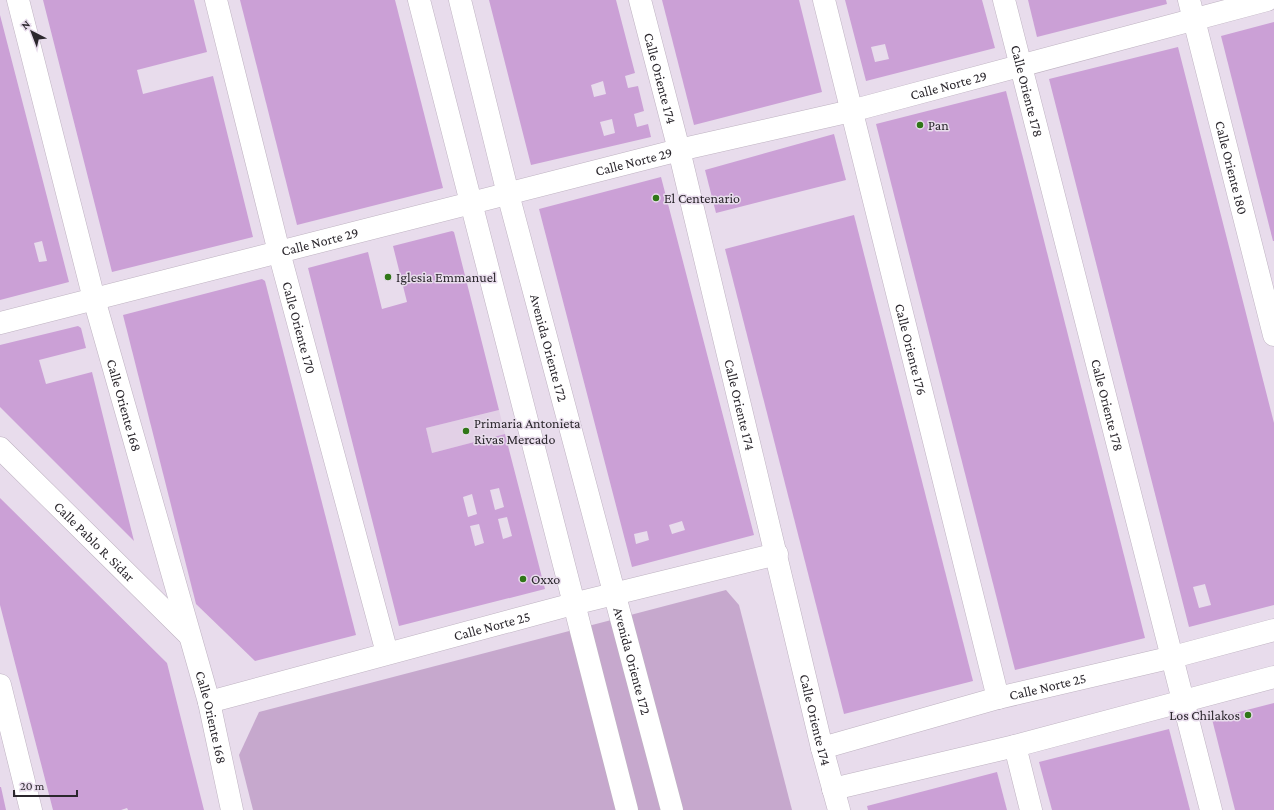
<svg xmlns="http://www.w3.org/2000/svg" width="1274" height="810" viewBox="0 0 1274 810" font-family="'Crimson Pro',serif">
<rect width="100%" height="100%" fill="#e8dcec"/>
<path fill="#e2d0e6" d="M499,410L505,434L432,453L426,428Z"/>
<path fill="#c6a8cd" d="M726,590L739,605L792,810H253L239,755L259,712Z"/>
<g fill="#cba0d6" fill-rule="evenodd">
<path d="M43,0H194L207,52L137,70L143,94L213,76L253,237L112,272Z"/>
<path d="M240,0H395L443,188L297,225Z"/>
<path d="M489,0H616L635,73L625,76L628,88L638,86L644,111L634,114L637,127L648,124L651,137L531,165ZM603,81L606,94L594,97L591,85ZM612,119L615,133L604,136L600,122Z"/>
<path d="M662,0H799L822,92L694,125Z"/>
<path d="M845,0H982L995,48L866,81ZM885,44L889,59L875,62L871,47Z"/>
<path d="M1028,0H1166L1167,4L1037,37Z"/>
<path d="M0,15L69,282L0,300ZM42,241L47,261L39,262L34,243Z"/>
<path d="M1274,22V241H1273L1221,36Z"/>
<path d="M1178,47L1274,423V605L1189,627L1049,79ZM1205,584L1211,605L1199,608L1193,587Z"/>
<path d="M1006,91L1145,638L1015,670L876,124Z"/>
<path d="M834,134L846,180L716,213L705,170Z"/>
<path d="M661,177L754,535L632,567L539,209ZM682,521L685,530L672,534L669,525ZM647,531L649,540L636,544L634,534Z"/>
<path d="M854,215L973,681L844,714L725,249Z"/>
<path d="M452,231L454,232L499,410L426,428L432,453L505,434L545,589L399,626L308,268L368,252L382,309L407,302L393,246ZM499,488L504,507L495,510L490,490ZM472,494L477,514L468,517L463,497ZM507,517L512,536L503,539L498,519ZM479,524L484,543L475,546L470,526Z"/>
<path d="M262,279L265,281L356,635L255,661L196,604L123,315Z"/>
<path d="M78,326L81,328L86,348L39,360L46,384L92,372L134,541L0,407V345Z"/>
<path d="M0,498L167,663L204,810H128L127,808L121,810H53L0,605Z"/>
<path d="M1274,703V810H1235L1212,719Z"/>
<path d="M1169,729L1190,810H1052L1039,762Z"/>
<path d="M997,772L1007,810H868L867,806Z"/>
<path d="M0,787H1L6,810H0Z"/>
</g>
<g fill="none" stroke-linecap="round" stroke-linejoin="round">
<defs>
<g id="minor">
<path id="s1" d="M18,0L94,299L209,702L232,810"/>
<path id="s2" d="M216,0L279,252L387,653"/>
<path d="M419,0L627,810"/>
<path id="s3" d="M460,0L508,194L672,810"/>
<path id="s4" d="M640,0L679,150L822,748L839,810"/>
<path id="s5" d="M824,0L998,698"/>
<path id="s6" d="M1004,0L1211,810"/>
<path id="s7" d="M1189,0L1274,335"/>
<path id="s8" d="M0,323L679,150L851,111L1267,0"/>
<path id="s9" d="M0,448L188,634"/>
<path d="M0,685L31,810"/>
<path id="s10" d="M209,702L573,604L777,554"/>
<path d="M1015,746L1031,810"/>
<path id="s11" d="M822,748L998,698L1173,657L1274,630"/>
<path d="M833,789L1015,746L1274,677"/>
</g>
</defs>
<use href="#minor" stroke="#beb2c1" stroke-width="23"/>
<use href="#minor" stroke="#fff" stroke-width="22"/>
</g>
<g fill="#307618" stroke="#e8dcec" stroke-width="1.5">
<circle cx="920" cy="125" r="4"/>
<circle cx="656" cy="198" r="4"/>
<circle cx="388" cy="277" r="4"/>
<circle cx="466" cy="431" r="4"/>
<circle cx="523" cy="579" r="4"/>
<circle cx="1248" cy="715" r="4"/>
</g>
<g text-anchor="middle" stroke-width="3" stroke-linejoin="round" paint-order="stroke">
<g font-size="14" fill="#2b272d" stroke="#e8dcec">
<text dy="5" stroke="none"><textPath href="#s4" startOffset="81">Calle Oriente 174</textPath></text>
<text dy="5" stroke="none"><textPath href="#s8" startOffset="978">Calle Norte 29</textPath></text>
<text dy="5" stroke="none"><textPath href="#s6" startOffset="94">Calle Oriente 178</textPath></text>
<text dy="5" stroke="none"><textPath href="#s8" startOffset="654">Calle Norte 29</textPath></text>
<text dy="5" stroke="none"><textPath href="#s7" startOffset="173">Calle Oriente 180</textPath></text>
<text dy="5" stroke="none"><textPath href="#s8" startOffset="330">Calle Norte 29</textPath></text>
<text dy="5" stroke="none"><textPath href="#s2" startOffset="338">Calle Oriente 170</textPath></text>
<text dy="5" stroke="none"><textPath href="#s3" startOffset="359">Avenida Oriente 172</textPath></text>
<text dy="5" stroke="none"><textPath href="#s5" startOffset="360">Calle Oriente 176</textPath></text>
<text dy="5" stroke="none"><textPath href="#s1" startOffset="419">Calle Oriente 168</textPath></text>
<text dy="5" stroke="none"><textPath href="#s4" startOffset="417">Calle Oriente 174</textPath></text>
<text dy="5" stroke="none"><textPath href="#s6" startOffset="418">Calle Oriente 178</textPath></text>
<text dy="5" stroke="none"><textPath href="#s9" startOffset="133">Calle Pablo R. Sidar</textPath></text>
<text dy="5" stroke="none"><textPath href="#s10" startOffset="293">Calle Norte 25</textPath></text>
<text dy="5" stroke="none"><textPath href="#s3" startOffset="683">Avenida Oriente 172</textPath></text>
<text dy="5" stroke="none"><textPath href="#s11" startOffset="234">Calle Norte 25</textPath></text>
<text dy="5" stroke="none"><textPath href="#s1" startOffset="743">Calle Oriente 168</textPath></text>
<text dy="5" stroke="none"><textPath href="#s4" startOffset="741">Calle Oriente 174</textPath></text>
</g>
<g font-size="14" fill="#2b272d" stroke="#e8dcec" text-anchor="start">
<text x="928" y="130">Pan</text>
<text x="664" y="203">El Centenario</text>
<text x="396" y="282">Iglesia Emmanuel</text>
<text x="474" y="428">Primaria Antonieta<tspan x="474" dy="16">Rivas Mercado</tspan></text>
<text x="531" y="584">Oxxo</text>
<text x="1240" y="720" text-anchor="end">Los Chilakos</text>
</g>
</g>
<g transform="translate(32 32) rotate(318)" stroke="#e8dcec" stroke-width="3" paint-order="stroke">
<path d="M0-3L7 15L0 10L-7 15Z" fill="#2b272d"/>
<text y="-6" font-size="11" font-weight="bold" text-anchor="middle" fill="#2b272d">N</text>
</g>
<path d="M14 790v6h63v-6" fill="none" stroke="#2b272d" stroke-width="2"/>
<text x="20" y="790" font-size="12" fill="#2b272d" stroke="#e8dcec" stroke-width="3" paint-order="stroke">20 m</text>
</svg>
